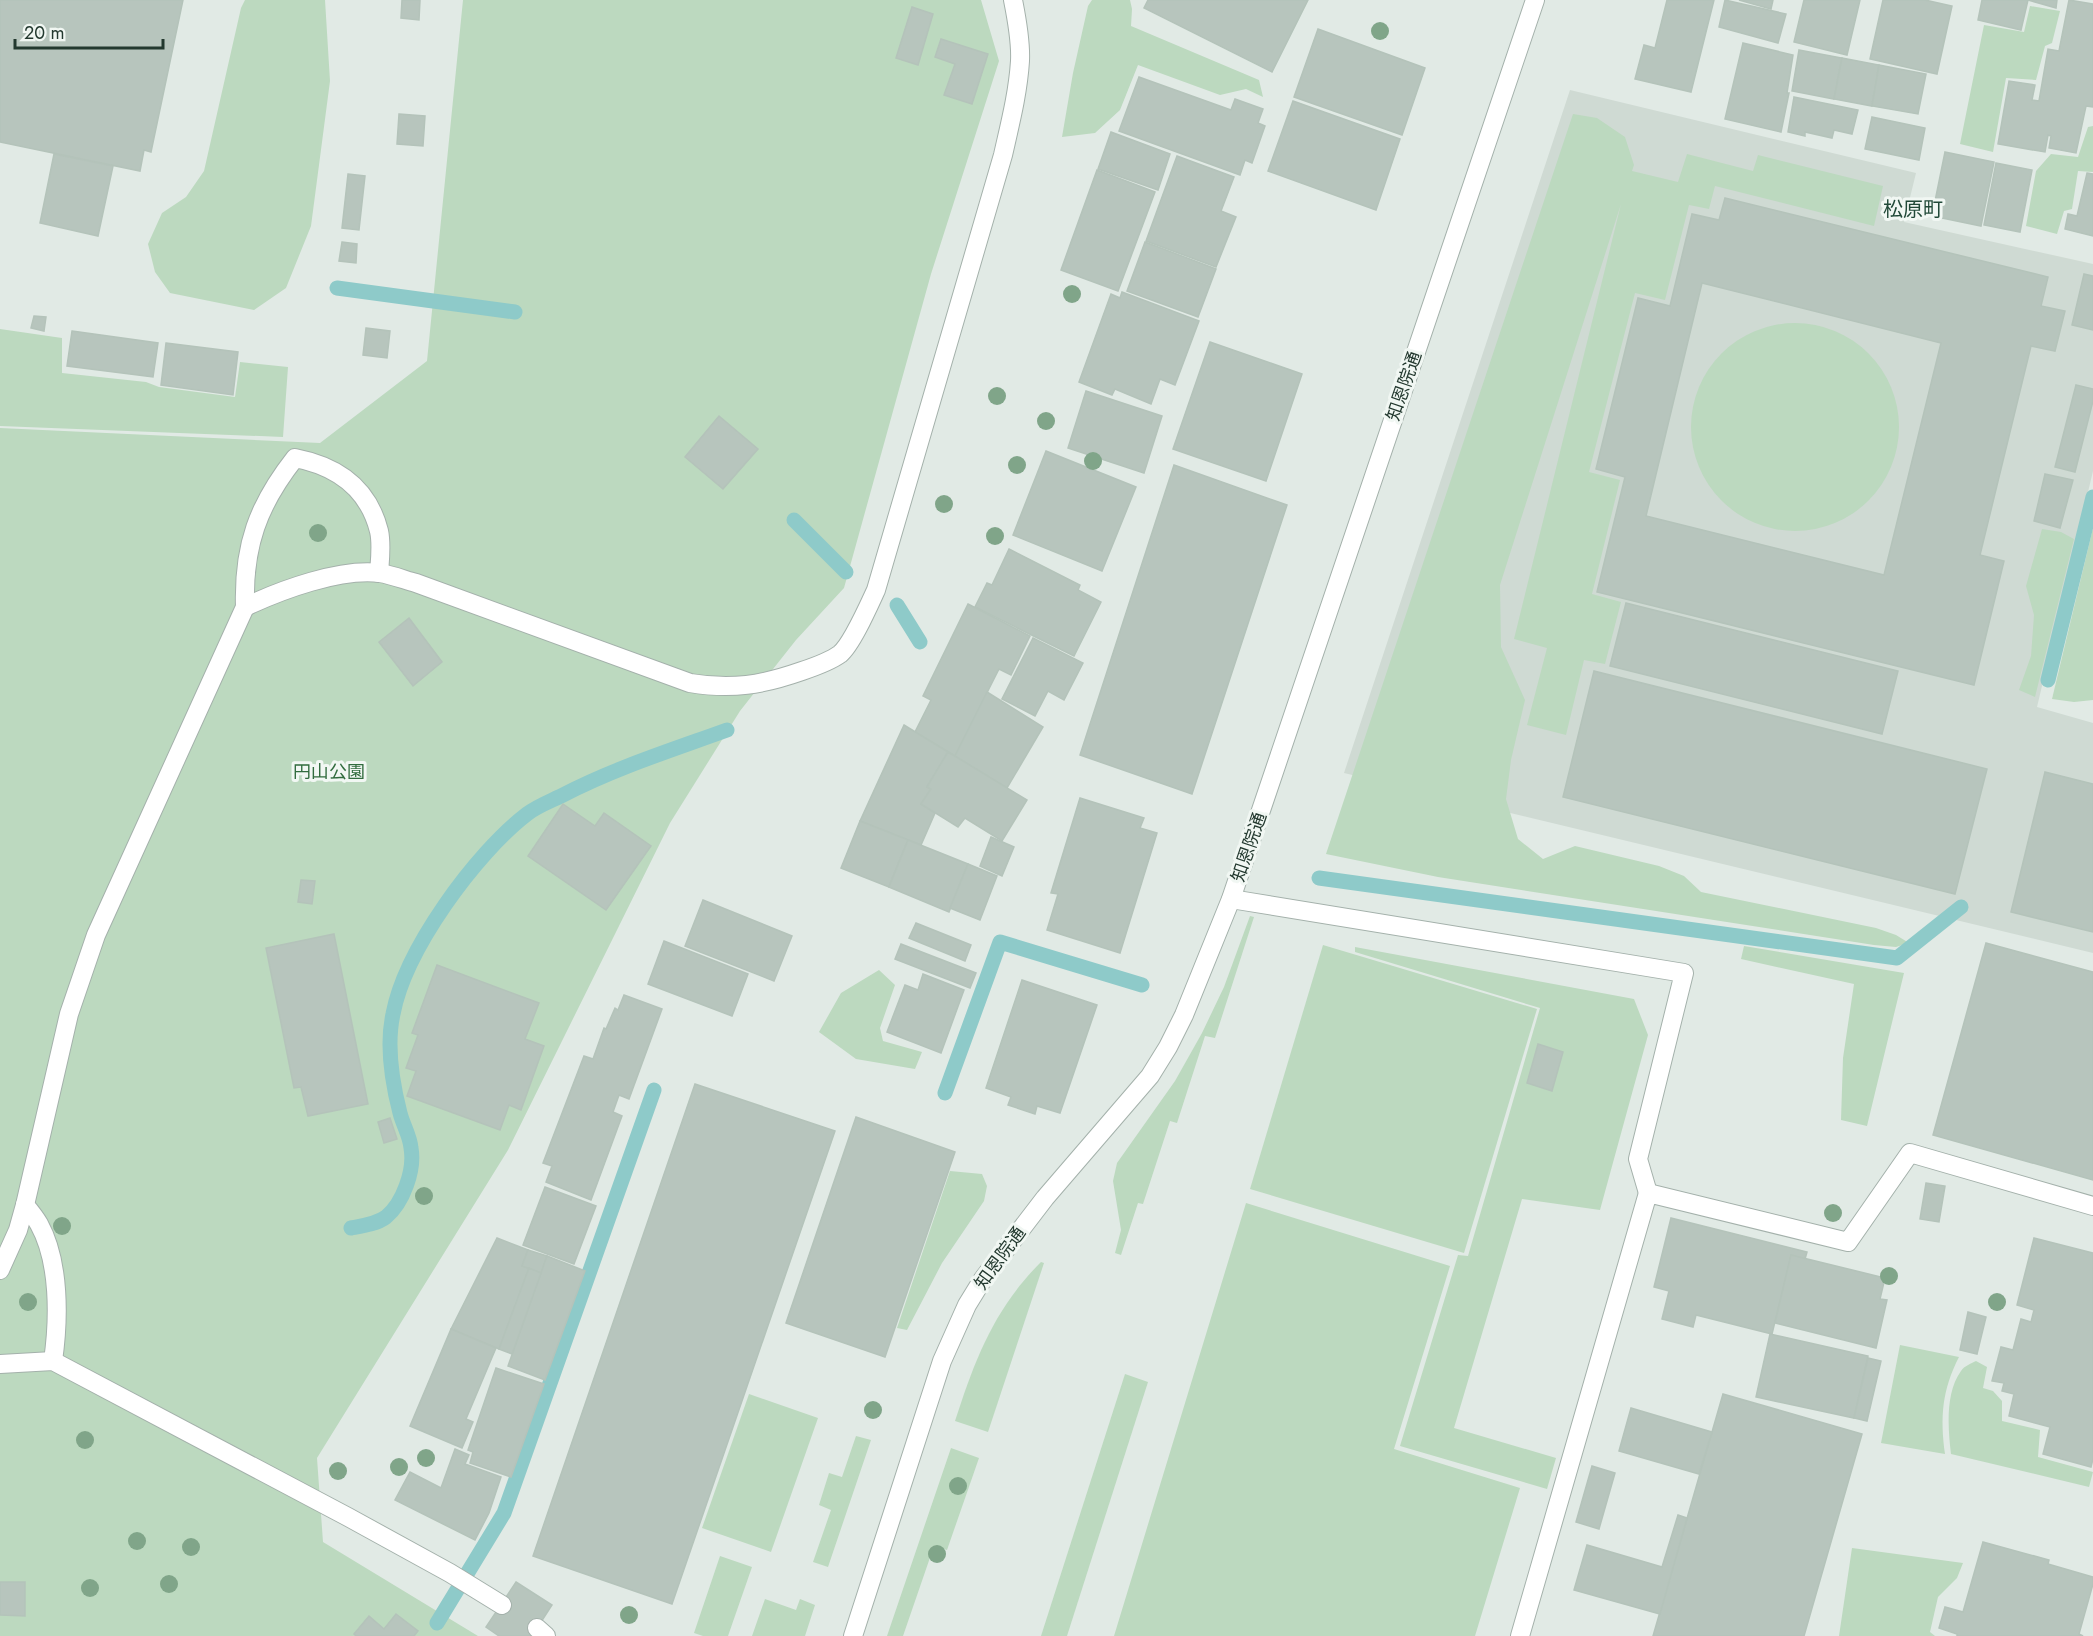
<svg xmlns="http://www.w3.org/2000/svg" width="2093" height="1636" viewBox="0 0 2093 1636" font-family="Jost,'Noto Sans JP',sans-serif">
<rect width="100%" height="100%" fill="#e1eae5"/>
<path fill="#cfdad3" d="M1570,90L1916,173L1904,222L2093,264V471L2037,707L2093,723V953L1344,773Z"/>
<g fill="#bcd9bf">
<path d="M245,0H325L330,81L311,226L286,288L254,310L170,293L155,272L148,244L162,213L186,197L204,171L241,8Z"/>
<path d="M463,0H981L999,61L931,274L844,588L796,640L740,711L670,823L508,1150L317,1458L323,1542L478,1636H0V428L320,443L427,361Z"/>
<path d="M1092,0H1130L1132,9L1131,26L1259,80L1263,97L1246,89L1220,95L1138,65L1120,110L1095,133L1062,137L1073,73L1088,6Z"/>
<path d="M2030,6L2060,11L2052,43L2045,46L2036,80L2006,78L1993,152L1960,144L1984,25L2024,32Z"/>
<path d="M1573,114L1597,118L1625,137L1634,165L1632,171L1678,182L1687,154L1753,171L1758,155L1883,186L1874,226L1715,186L1709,209L1689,205L1665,300L1635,293L1589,472L1620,480L1592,594L1621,602L1605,664L1584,660L1566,735L1527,725L1547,648L1514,639L1621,204L1500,585L1501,647L1525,700L1511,760L1506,799L1518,839L1543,859L1575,846L1659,866L1684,876L1701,892L1876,928L1896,935L1909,943L1896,947L1874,945L1438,877L1326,854Z"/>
<path d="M2093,126V172L2078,171L2072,209L2064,211L2057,234L2026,226L2036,171L2051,154L2078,157L2088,127Z"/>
<circle cx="1795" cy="427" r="104"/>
<path d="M0,329L62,338V373L146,382L159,387L235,397L240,362L288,367L283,437L0,426Z"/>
<path d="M2093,528V700L2074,702L2052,699Z"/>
<path d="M2042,529L2061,532L2074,539L2035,697L2019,690L2031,656L2034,615L2026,586Z"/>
<path d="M1250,916L1254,917L1215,1038L1205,1036L1177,1123L1170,1121L1143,1204L1138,1203L1121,1255L1115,1253L1121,1230L1113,1181L1117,1163L1175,1081L1202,1033L1224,987Z"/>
<path d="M1323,945L1537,1009L1464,1253L1250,1189Z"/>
<path d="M1744,946L1904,973L1867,1126L1841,1120L1843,1058L1854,984L1741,959Z"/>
<path d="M1355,947L1634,999L1648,1035L1600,1210L1522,1199L1454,1428L1556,1458L1547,1489L1400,1446L1458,1255L1468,1256L1540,1008L1355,952Z"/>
<path d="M879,970L895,985L880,1028L883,1041L922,1052L915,1069L856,1059L819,1032L841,993Z"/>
<path d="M950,1171L982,1174L987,1186L984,1201L942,1263L907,1330L897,1328Z"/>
<path d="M1246,1203L1450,1266L1394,1449L1520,1488L1475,1636H1114Z"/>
<path d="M1041,1262L1044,1263L988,1432L955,1421C975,1359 994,1309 1041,1262Z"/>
<path d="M1900,1345L1959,1357C1942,1390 1940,1417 1945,1454L1881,1443Z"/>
<path d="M1976,1361L1987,1367L1983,1388L1993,1391L2002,1401V1421L2040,1430L2038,1457L2093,1472L2089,1487L1951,1454C1948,1429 1945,1393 1961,1371C1964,1366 1972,1363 1976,1361Z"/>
<path d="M1125,1374L1148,1382L1067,1636H1041Z"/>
<path d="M749,1394L818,1418L771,1552L702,1528Z"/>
<path d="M856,1436L871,1440L828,1567L813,1562L831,1510L819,1505L829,1473L842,1477Z"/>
<path d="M951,1448L979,1458L947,1550L934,1546L903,1636H887Z"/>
<path d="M1852,1548L1963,1563L1957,1578L1938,1597L1930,1632L1935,1636H1839Z"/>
<path d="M720,1556L752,1567L728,1636H703L694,1633Z"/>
<path d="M765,1599L796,1610L800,1599L815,1605L805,1636H752Z"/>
</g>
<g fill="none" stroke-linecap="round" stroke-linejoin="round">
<g stroke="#8ecac9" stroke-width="15">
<path d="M337,288L515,312"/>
<path d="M794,520L846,572"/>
<path d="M897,605L920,642"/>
<path d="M2048,680L2093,497"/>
<path d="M1319,878L1897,958L1961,907"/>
<path d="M945,1093L1000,942L1142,985"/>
<path d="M351,1228C362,1226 377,1224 386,1217C403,1203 415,1170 411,1148C410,1136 403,1125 400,1113C392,1082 386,1046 393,1014C405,950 475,854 527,814C537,806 551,801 563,795C615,768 672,750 727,730"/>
<path d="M437,1623L504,1513L654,1090"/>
</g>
</g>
<g fill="#b7c5bd" stroke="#b4c3ba" stroke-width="1.5" fill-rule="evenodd">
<path d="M0,0H183L151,152L144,150L140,171L0,142Z"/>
<path d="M402,0H420L419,20L401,18Z"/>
<path d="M1148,0H1308L1272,72L1144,8Z"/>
<path d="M1667,0H1714L1691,92L1635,79L1644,45L1655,48Z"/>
<path d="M1725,0L1786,14L1778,43L1719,27Z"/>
<path d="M1739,0H1773L1771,9Z"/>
<path d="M1804,0H1860L1847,55L1794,42Z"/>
<path d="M1883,0H1925L1952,6L1937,74L1870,59Z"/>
<path d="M1982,0H2028L2021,30L1978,20Z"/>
<path d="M2028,0H2057L2056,8Z"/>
<path d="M2069,0L2093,4V107L2086,106L2076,153L2049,148L2051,136L2048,135L2045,152L1998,144L2009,81L2035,85L2032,100L2039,101L2048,49L2059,51Z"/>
<path d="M912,7L933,14L918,65L896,58Z"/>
<path d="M1318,29L1425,68L1402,135L1294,97Z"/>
<path d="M941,39L988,54L972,104L944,95L955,64L935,57Z"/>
<path d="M1743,43L1793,55L1787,93H1789L1781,132L1725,119Z"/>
<path d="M1799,50L1842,58L1834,99L1792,91Z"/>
<path d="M1842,58L1879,65L1872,106L1834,99Z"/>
<path d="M1879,65L1926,74L1918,114L1872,106Z"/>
<path d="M1139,77L1231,110L1235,99L1263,109L1258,123L1265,126L1252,163L1245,160L1240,175L1119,131Z"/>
<path d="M1794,97L1858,110L1852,134L1834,130L1832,138L1805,132V136L1788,132Z"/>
<path d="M1293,101L1400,139L1376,210L1268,171Z"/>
<path d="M399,114L425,116L423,146L397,144Z"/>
<path d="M1872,117L1925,128L1919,160L1865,149Z"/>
<path d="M1111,132L1170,154L1158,190L1098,169Z"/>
<path d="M1945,152L1994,162L1981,226L1932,216Z"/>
<path d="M54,154L113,166L98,236L40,223Z"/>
<path d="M1177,156L1234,177L1221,211L1236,217L1216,267L1146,241Z"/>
<path d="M1996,163L2032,170L2020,232L1984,225Z"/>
<path d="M1097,170L1155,192L1118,291L1061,270Z"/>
<path d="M2087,173L2093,174V236L2065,229L2068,214L2077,216Z"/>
<path d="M348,174L365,176L359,230L342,228Z"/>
<path d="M1725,198L2048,277L2041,306L2065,311L2055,351L2031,346L1980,555L2004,561L1974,685L1597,592L1625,477L1596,469L1638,298L1670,306L1692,214L1719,220ZM1702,283L1941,343L1884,575L1646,516Z"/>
<path d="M342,242L357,244L356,263L339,261Z"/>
<path d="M1145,242L1216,269L1198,317L1127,291Z"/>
<path d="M2084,274L2093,276V330L2072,325Z"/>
<path d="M1122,292L1199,321L1175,385L1160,379L1151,404L1115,389L1112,395L1079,382L1111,294L1120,298Z"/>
<path d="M34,316L46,317L44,331L31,328Z"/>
<path d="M366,328L390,331L387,358L363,355Z"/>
<path d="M72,331L158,343L153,377L67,366Z"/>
<path d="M1210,342L1302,374L1266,481L1173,449Z"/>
<path d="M166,343L238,352L233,395L161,385Z"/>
<path d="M2076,385L2093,389V401L2075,472L2055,467Z"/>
<path d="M1086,391L1162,416L1144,473L1068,448Z"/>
<path d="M719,416L758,449L723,489L685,457Z"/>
<path d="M1046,451L1136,487L1102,571L1013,535Z"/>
<path d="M1174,465L1287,505L1192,794L1080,755Z"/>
<path d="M2045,474L2073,480L2060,528L2034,521Z"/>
<path d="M1009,549L1080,585L1078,590L1101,602L1074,656L975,607L987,583L992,585Z"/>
<path d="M1626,603L1898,671L1882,734L1610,666Z"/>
<path d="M968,604L1030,636L1011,675L999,669L955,756L915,732L931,700L923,696Z"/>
<path d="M409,618L442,662L413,686L379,642Z"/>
<path d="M1033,638L1083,663L1064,700L1048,691L1035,716L1002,699Z"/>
<path d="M1594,671L1987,769L1955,894L1563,797Z"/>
<path d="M987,692L1043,727L1007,788L955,756Z"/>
<path d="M904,725L948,752L927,787L931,789L921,804L935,813L921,845L860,821Z"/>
<path d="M948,752L1027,800L1002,841L965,818L958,827L921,804L931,789L927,787Z"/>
<path d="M2045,772L2093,784V932L2011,912Z"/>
<path d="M1080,798L1144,818L1140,828L1157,833L1120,953L1047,930L1058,894L1051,893Z"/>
<path d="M563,804L595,826L604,813L651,846L606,910L528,856Z"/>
<path d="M860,821L908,840L889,887L841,868Z"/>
<path d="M991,837L1014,847L1002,876L980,866Z"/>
<path d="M908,840L968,864L949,912L889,887Z"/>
<path d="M968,864L997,876L980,920L950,908Z"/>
<path d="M301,880L315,881L312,904L298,902Z"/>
<path d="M703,900L792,936L774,981L685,946Z"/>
<path d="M916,923L971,945L965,961L909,938Z"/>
<path d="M334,934L368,1104L308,1116L301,1087L294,1088L266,948Z"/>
<path d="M664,941L748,974L732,1016L648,984Z"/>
<path d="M1986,943L2093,972V1180L1933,1135Z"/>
<path d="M901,944L976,973L970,988L895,959Z"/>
<path d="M437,965L539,1003L525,1039L544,1046L521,1110L509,1105L500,1130L407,1096L416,1071L406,1068L418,1035L412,1033Z"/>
<path d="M923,974L964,990L941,1053L887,1032L905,985L918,990Z"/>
<path d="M1022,980L1097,1005L1060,1113L1037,1106L1035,1114L1008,1105L1011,1097L986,1088Z"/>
<path d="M624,995L662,1009L629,1099L619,1095L613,1112L622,1116L591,1200L546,1182L552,1166L543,1163L584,1056L593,1059L604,1028L606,1029L615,1008L618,1010Z"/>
<path d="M1538,1044L1563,1052L1552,1091L1527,1083Z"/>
<path d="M695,1084L835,1131L672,1604L533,1556Z"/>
<path d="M856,1117L955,1152L885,1357L786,1323Z"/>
<path d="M390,1118L397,1139L384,1143L378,1122Z"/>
<path d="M1926,1183L1945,1186L1939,1222L1920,1219Z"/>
<path d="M545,1187L596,1206L574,1264L523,1245Z"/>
<path d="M1671,1218L1807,1252L1805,1259L1791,1255L1772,1334L1696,1315L1693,1327L1662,1319L1669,1291L1654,1287Z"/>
<path d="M497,1238L528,1250L522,1266L529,1268L499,1349L451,1329Z"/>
<path d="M2034,1238L2093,1253V1459L2091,1467L2043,1454L2050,1427L2009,1416L2014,1394L2002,1391L2004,1383L1992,1381L2001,1347L2013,1350L2021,1319L2031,1322L2034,1310L2017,1305Z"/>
<path d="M528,1250L547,1256L541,1273L522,1266Z"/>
<path d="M1791,1255L1885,1278L1880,1299L1887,1300L1876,1348L1775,1323Z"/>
<path d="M547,1256L585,1271L545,1380L508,1366Z"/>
<path d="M529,1268L541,1273L512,1354L499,1349Z"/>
<path d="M1968,1312L1986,1317L1977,1354L1960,1350Z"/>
<path d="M451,1329L496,1348L466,1419L473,1422L462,1448L410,1426Z"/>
<path d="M1770,1334L1868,1356L1854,1418L1756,1397Z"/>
<path d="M1868,1358L1881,1361L1867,1421L1854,1418Z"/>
<path d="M496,1368L544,1384L511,1477L470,1463L473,1452L468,1450Z"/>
<path d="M1723,1394L1862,1434L1804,1636H1653Z"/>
<path d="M1631,1408L1712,1432L1699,1474L1619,1451Z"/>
<path d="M455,1449L469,1455L465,1464L501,1477L489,1513L475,1540L395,1500L410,1472L441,1488Z"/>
<path d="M1592,1466L1615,1473L1599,1529L1576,1522Z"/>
<path d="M1678,1515L1687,1518L1660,1614L1574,1590L1587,1545L1662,1567Z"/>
<path d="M1983,1542L2049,1560L2048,1564L2093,1577V1584L2079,1634L2083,1636H1957V1634L1939,1628L1945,1607L1963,1612Z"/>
<path d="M0,1582H25V1616L0,1615Z"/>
<path d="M516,1582L552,1605L532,1636H499L486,1627Z"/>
<path d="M396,1614L418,1631L414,1636H356L354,1634L369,1616L384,1629Z"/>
</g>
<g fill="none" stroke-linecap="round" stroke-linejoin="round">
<defs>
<g id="service">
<path d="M245,607C281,590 340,568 380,573C392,575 405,580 416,583L690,683C732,690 762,685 802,671C814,667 829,662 840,654C852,644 869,605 876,590L1003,155C1010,124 1018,93 1020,61C1021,41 1017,20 1013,0"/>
<path d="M1231,899L1684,973L1638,1159L1648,1193"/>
<path d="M25,1205C30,1211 35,1217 39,1224C60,1262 59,1319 53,1361"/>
<path d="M0,1270L18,1230L25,1205L69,1014L96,935L245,607C243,546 258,505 295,458C336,466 368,487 379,531C382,544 380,559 379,573"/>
<path d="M0,1364L53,1361L348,1517L450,1573L502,1605"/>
<path d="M537,1628L546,1636"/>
</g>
<path id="minor" d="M1520,1636L1648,1193L1848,1242L1910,1153L2093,1206"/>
<path id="tertiary" d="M853,1636L942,1361L967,1305L983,1279L1045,1198L1150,1076L1168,1047L1184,1015L1231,899L1535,0"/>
</defs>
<use href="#service" stroke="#a4b1ab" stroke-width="20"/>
<use href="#minor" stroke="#a4b1ab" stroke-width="20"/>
<use href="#tertiary" stroke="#a4b1ab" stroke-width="20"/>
<use href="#service" stroke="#fff" stroke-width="18"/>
<use href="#minor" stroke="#fff" stroke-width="18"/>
<use href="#tertiary" stroke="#fff" stroke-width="18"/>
</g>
<g fill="#80a589">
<circle cx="1380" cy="31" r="9"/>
<circle cx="1072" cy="294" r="9"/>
<circle cx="997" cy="396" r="9"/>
<circle cx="1046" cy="421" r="9"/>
<circle cx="1093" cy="461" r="9"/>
<circle cx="1017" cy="465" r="9"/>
<circle cx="944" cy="504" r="9"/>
<circle cx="318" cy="533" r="9"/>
<circle cx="995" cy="536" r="9"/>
<circle cx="424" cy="1196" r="9"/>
<circle cx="1833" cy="1213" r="9"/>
<circle cx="62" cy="1226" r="9"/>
<circle cx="1889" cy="1276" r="9"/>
<circle cx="28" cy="1302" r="9"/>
<circle cx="1997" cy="1302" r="9"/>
<circle cx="873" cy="1410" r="9"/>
<circle cx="85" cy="1440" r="9"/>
<circle cx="426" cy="1458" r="9"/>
<circle cx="399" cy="1467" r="9"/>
<circle cx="338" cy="1471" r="9"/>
<circle cx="958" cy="1486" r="9"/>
<circle cx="137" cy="1541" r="9"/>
<circle cx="191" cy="1547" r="9"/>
<circle cx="937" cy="1554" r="9"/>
<circle cx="169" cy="1584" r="9"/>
<circle cx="90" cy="1588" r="9"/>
<circle cx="629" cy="1615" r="9"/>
</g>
<g text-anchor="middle" stroke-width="6" stroke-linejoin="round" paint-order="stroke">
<g font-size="18" fill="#23392f" stroke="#f1f7f3">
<text transform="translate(1404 386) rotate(-71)" y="6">知恩院通</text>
<text transform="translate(1249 847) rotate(-71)" y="6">知恩院通</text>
<text transform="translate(1000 1258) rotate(-54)" y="6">知恩院通</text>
</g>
<g font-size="18" fill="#316c3e" stroke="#f1f7f3">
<text x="329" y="778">円山公園</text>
</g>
<g font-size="20" fill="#214938" stroke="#f1f7f3">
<text x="1913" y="216">松原町</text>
</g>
</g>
<path d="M15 39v9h148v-9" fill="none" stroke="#23392f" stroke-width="3"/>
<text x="24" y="39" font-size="18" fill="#23392f" stroke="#f1f7f3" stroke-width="4.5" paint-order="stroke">20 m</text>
</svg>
